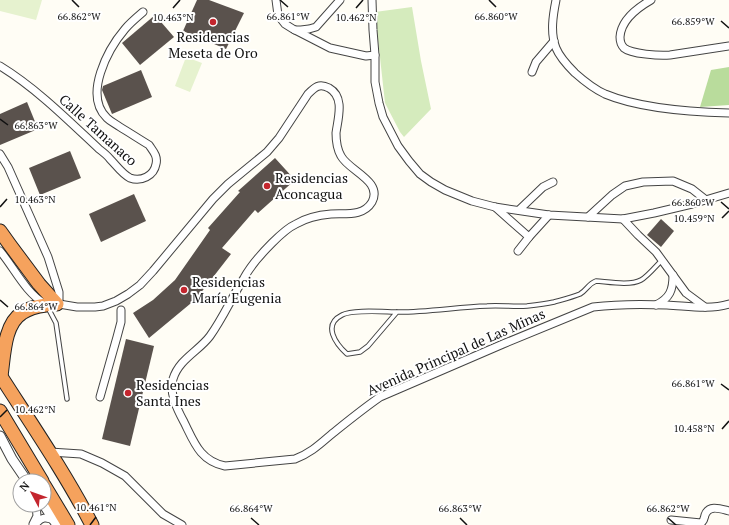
<svg xmlns="http://www.w3.org/2000/svg" width="729" height="525" viewBox="0 0 729 525" font-family="'PT Serif',serif">
<rect width="100%" height="100%" fill="#fffdf5"/>
<path fill="#d5ebbd" d="M412,7L421,61L431,109L404,137L400,132L385,103L375,12Z"/>
<path fill="#b9dc9c" d="M729,67V105L700,107L711,70Z"/>
<g fill="#e6f2cf">
<path d="M0,0H42L36,20L0,11Z"/>
<path d="M186,57L202,63L190,92L175,86Z"/>
</g>
<g fill="#5a524d">
<path d="M197,0H209L244,13L226,49L183,31Z"/>
<path d="M155,15L174,37L140,65L122,43Z"/>
<path d="M141,70L152,97L112,114L102,90L103,86Z"/>
<path d="M27,102L38,129L0,145V114Z"/>
<path d="M70,151L81,178L40,195L29,168Z"/>
<path d="M275,158L295,180L258,213L255,210L222,248L231,254L196,299L149,338L133,313L153,300L175,280L210,230L208,228L240,192L238,191Z"/>
<path d="M134,194L146,221L101,242L89,214Z"/>
<path d="M661,219L674,231L661,247L647,235Z"/>
<path d="M126,339L154,346L130,446L102,439Z"/>
</g>
<g fill="none" stroke-linecap="round" stroke-linejoin="round">
<defs>
<g id="service">
<path d="M47,306L56,323L67,399"/>
<path d="M397,312L368,346L360,352L347,354C336,344 322,325 342,315C353,309 385,312 399,312C428,312 458,307 487,306C500,305 514,307 527,306C536,305 545,304 554,302C561,300 573,297 580,294C587,290 588,284 596,281C609,282 630,286 641,280C647,277 657,265 662,260"/>
</g>
<g id="minor">
<path d="M276,0L278,15L285,24L293,29L330,48L366,56L375,55"/>
<path d="M372,0L373,30L375,55V82L379,103L383,117L398,146L409,161L420,174L431,182L445,190L472,201L495,207L549,215L623,219L654,213L692,204L729,193"/>
<path d="M556,0C553,15 550,33 556,48C560,58 568,66 575,73C584,81 594,89 605,94C641,109 691,112 729,113"/>
<path d="M651,0C637,8 621,20 620,37C620,41 621,45 624,48C631,54 660,56 670,55L729,46"/>
<path d="M295,30H301L309,29L316,27L340,0"/>
<path d="M0,66C36,88 68,120 99,149C103,152 107,155 110,159C116,165 122,174 130,178C141,182 154,176 156,164C158,156 153,151 149,145C139,139 130,133 120,127C116,124 111,122 107,118C83,95 108,49 125,29C130,23 136,18 143,12"/>
<path d="M532,72L536,62L554,41"/>
<path d="M0,154L8,167L48,257L59,292V304"/>
<path d="M495,207L529,237L549,215"/>
<path d="M519,210L543,187L553,182"/>
<path d="M588,217L612,195L625,186L643,182L673,181L692,189L706,200"/>
<path d="M623,219L638,235L656,252L686,293L705,307"/>
<path d="M0,251C15,269 25,292 45,304"/>
<path d="M518,251L529,237"/>
<path d="M55,305L59,304L77,307H95L103,306L116,301L128,294L140,285L153,271L213,199L228,184L267,152L279,138L308,94C315,87 319,83 329,88C345,97 338,118 336,133C336,140 337,149 341,156C349,171 383,181 372,202C363,217 345,213 331,214C319,215 306,218 296,224C287,228 279,236 272,243C262,253 251,265 244,278C232,297 223,318 210,336C199,351 179,359 173,379C169,393 177,409 184,422C194,442 200,461 225,466L295,459C311,453 320,444 333,433C348,421 364,408 380,397L503,344L593,307C617,304 643,304 667,305C688,306 709,310 729,304"/>
<path d="M656,305C670,298 673,290 673,275"/>
<path d="M100,397L117,337L121,322V310"/>
<path d="M50,452L81,454L102,463L125,476L163,514L182,525"/>
<path d="M671,520L701,523C704,521 704,519 705,515C709,504 721,509 729,511"/>
<path d="M33,524L37,516L36,505"/>
<path d="M35,525C41,517 46,516 55,521"/>
</g>
<g id="tertiary">
<path d="M0,436L12,459L27,481"/>
<path d="M44,505L57,525"/>
</g>
<g id="motorway">
<path d="M0,231L10,245L39,284L57,304"/>
<path d="M0,375C32,425 65,473 92,525"/>
<path d="M1,376C4,356 4,324 22,313C29,308 38,306 46,305"/>
<path d="M0,411L42,481"/>
<path d="M44,485L68,525"/>
</g>
</defs>
<use href="#service" stroke="#444" stroke-width="5.5"/>
<use href="#minor" stroke="#444" stroke-width="9"/>
<use href="#tertiary" stroke="#444" stroke-width="11"/>
<use href="#motorway" stroke="#222" stroke-width="15"/>
<use href="#service" stroke="#fff" stroke-width="3.5"/>
<use href="#minor" stroke="#fff" stroke-width="7"/>
<use href="#tertiary" stroke="#fff" stroke-width="9"/>
<use href="#motorway" stroke="#f5a25d" stroke-width="13"/>
</g>
<path fill="none" stroke="#111" stroke-width="1.5" d="M72,0L79,7M280,0L288,7M489,0L496,7M173,8L180,0M356,8L363,0M721,21L729,28M0,119L8,125M721,202L729,209M0,207L7,199M722,218L729,211M0,300L8,307M721,384L729,390M0,417L7,410M722,429L729,421M251,518L259,525M460,518L467,525M668,518L676,525M90,525L96,517"/>
<g fill="#c4262e" stroke="#fff" stroke-width="1.5">
<circle cx="213" cy="22" r="4"/>
<circle cx="267" cy="186" r="4"/>
<circle cx="184" cy="290" r="4"/>
<circle cx="128" cy="393" r="4"/>
</g>
<g text-anchor="middle" stroke-width="4" stroke-linejoin="round" paint-order="stroke">
<g font-size="14" fill="#111" stroke="#fff" text-anchor="start">
<text x="213" y="42" text-anchor="middle">Residencias<tspan x="213" dy="16">Meseta de Oro</tspan></text>
<text x="275" y="183">Residencias<tspan x="275" dy="16">Aconcagua</tspan></text>
<text x="192" y="287">Residencias<tspan x="192" dy="16">María Eugenia</tspan></text>
<text x="136" y="390">Residencias<tspan x="136" dy="16">Santa Ines</tspan></text>
</g>
<g font-size="14" fill="#111" stroke="#fff">
<text transform="translate(98 130) rotate(42)" y="5">Calle Tamanaco</text>
<text transform="translate(456 352) rotate(-24)" y="5">Avenida Principal de Las Minas</text>
</g>
</g>
<g font-size="10" text-anchor="middle" fill="#111" stroke="#fff" stroke-width="4" stroke-linejoin="round" paint-order="stroke">
<text x="288" y="20">66.861°W</text>
<text x="79" y="20">66.862°W</text>
<text x="496" y="20">66.860°W</text>
<text x="173" y="21">10.463°N</text>
<text x="356" y="21">10.462°N</text>
<text x="693" y="25">66.859°W</text>
<text x="36" y="129">66.863°W</text>
<text x="35" y="203">10.463°N</text>
<text x="693" y="206">66.860°W</text>
<text x="694" y="222">10.459°N</text>
<text x="36" y="310">66.864°W</text>
<text x="693" y="387">66.861°W</text>
<text x="35" y="413">10.462°N</text>
<text x="694" y="432">10.458°N</text>
<text x="96" y="511">10.461°N</text>
<text x="251" y="512">66.864°W</text>
<text x="460" y="512">66.863°W</text>
<text x="668" y="512">66.862°W</text>
</g>
<g transform="translate(32 493) rotate(311)"><circle r="19" fill="#ffffff" stroke="#a0a0a0"/>
<path d="M0-3L7 15L0 10L-7 15Z" fill="#c4262e"/>
<text y="-6" font-size="11" font-weight="bold" text-anchor="middle" fill="#111111">N</text>
</g>
</svg>
